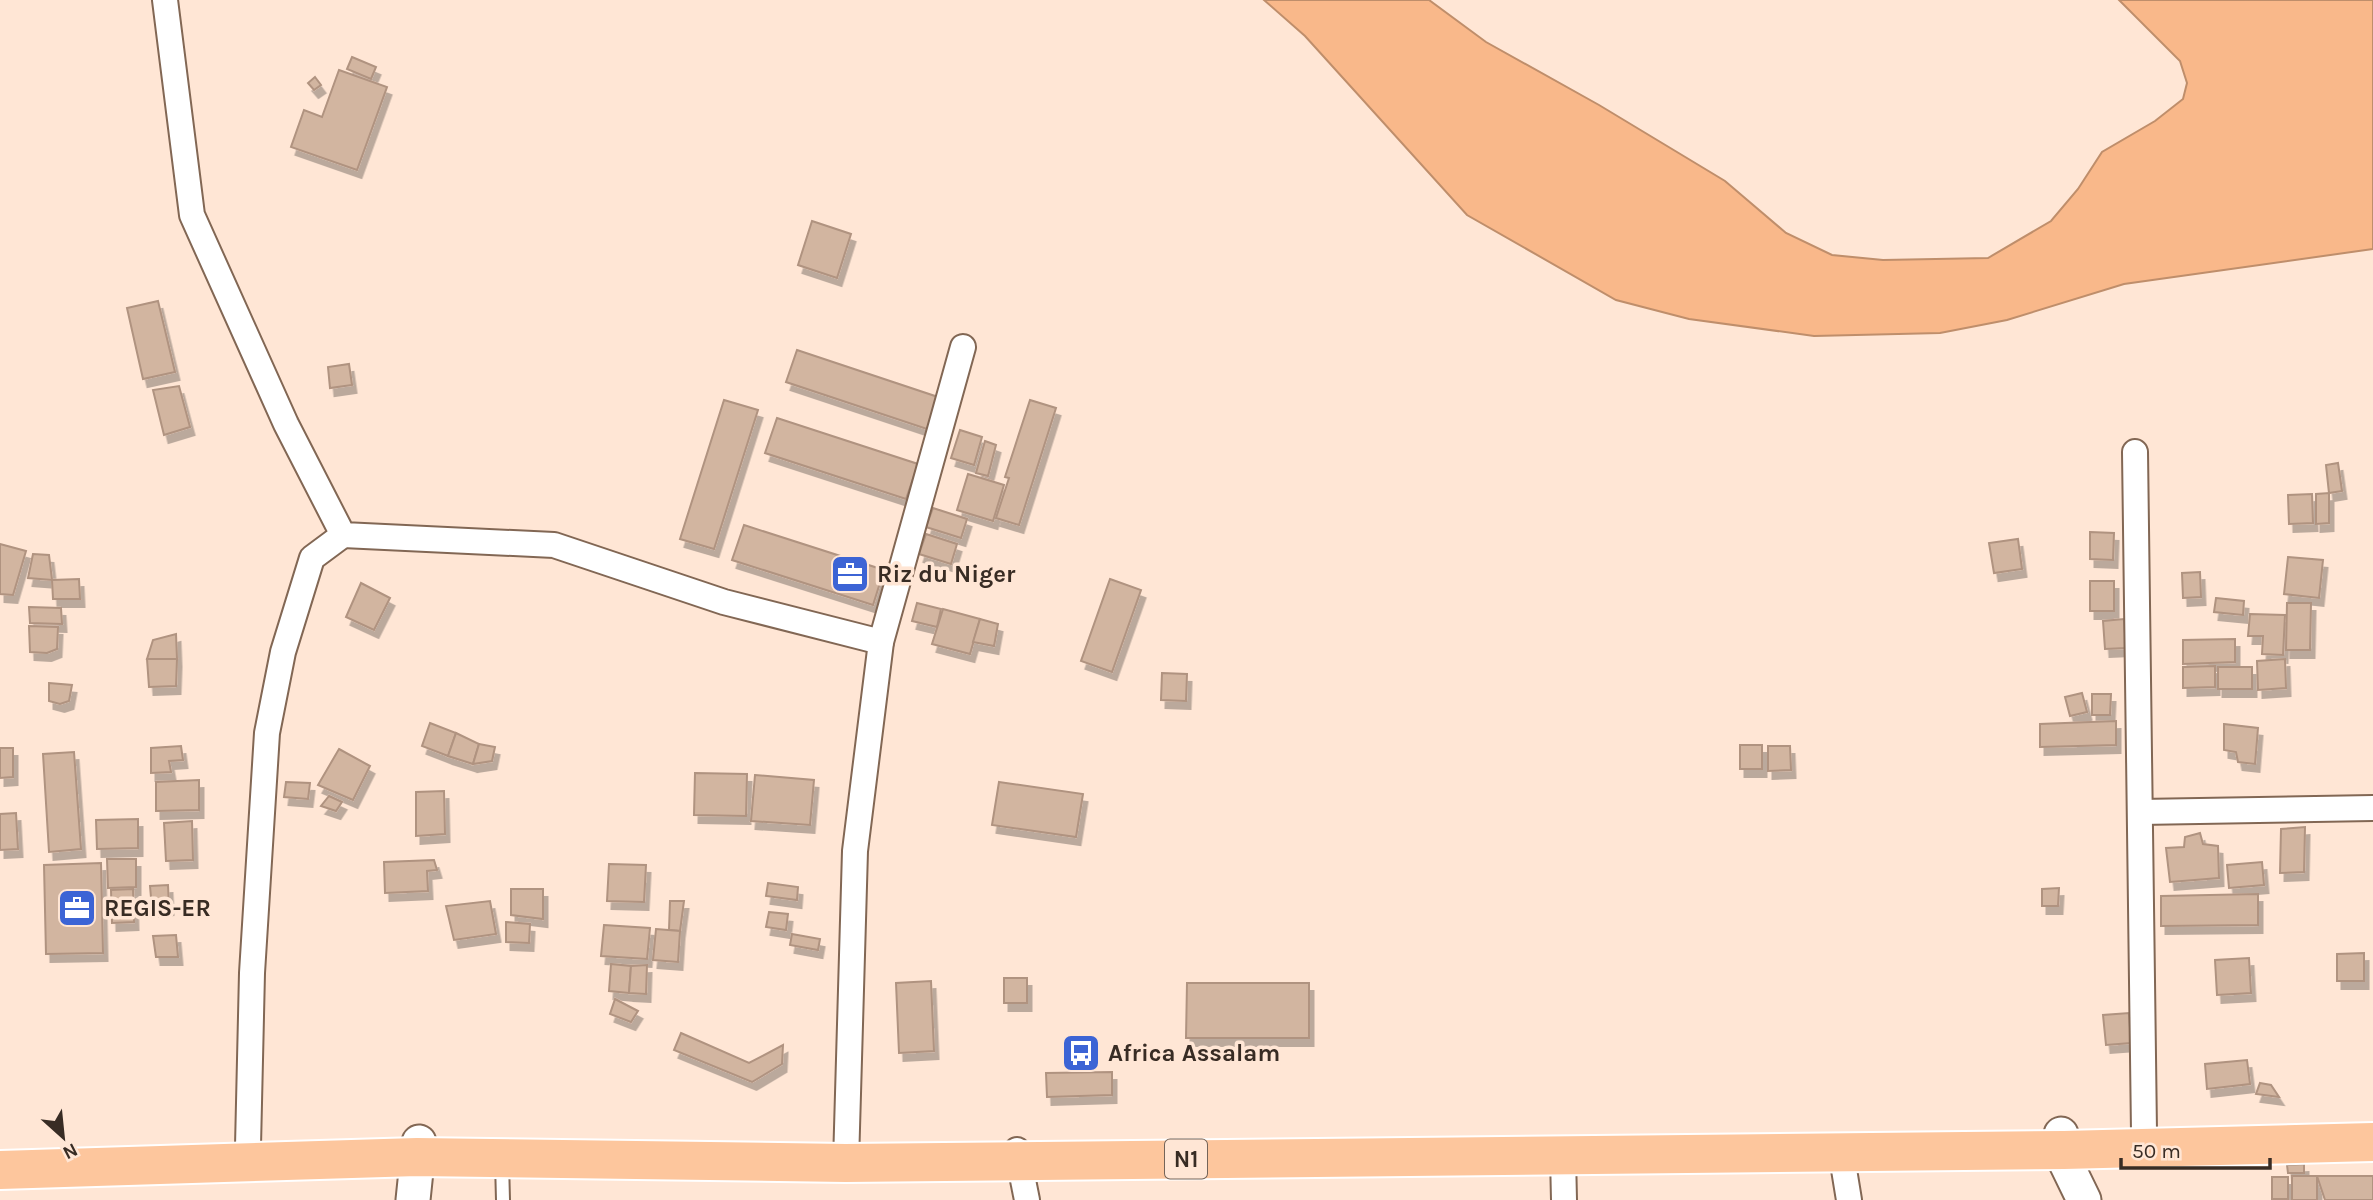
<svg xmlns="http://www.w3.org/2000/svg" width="2373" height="1200" viewBox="0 0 2373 1200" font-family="Karla,sans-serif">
<defs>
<filter id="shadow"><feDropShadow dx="4.5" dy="8" stdDeviation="0" flood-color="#0004"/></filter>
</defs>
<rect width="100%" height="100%" fill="#ffe6d5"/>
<path fill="#f9b88a" stroke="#bf8e6b" stroke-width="2" d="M1264,0H1429L1486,42L1599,105L1725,181L1786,233L1832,255L1883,260L1988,258L2051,221L2078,189L2102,152L2155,121L2183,99L2187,83L2180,61L2119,0H2373V249L2124,284L2007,320L1940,333L1814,336L1689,319L1616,300L1467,215L1305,36Z"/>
<g fill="#d2b5a0" stroke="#b09380" stroke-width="2" filter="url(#shadow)">
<path d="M352,57L376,67L371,79L347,69Z"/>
<path d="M339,70L387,87L357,170L291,147L304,110L322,117Z"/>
<path d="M315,77L321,85L314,90L308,83Z"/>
<path d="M812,221L851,234L837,278L798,265Z"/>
<path d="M158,301L175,372L143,379L127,308Z"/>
<path d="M797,350L938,397L927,429L786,382Z"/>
<path d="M349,364L352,385L330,388L328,367Z"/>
<path d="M179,386L190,427L164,435L153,390Z"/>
<path d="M724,400L758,410L714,549L680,539Z"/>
<path d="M1030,400L1056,408L1019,525L996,518L1009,478L1005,477Z"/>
<path d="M777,418L918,464L906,499L765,453Z"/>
<path d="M960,430L982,437L974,465L951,458Z"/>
<path d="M985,441L996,445L988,476L976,473Z"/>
<path d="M2338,463L2342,491L2329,493L2326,465Z"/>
<path d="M968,474L1004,485L993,521L957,510Z"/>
<path d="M2329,493V523L2316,524V494Z"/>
<path d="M2312,494L2313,523L2289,524L2288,495Z"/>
<path d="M933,508L967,519L961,538L926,527Z"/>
<path d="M744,525L884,570L873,605L732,560Z"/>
<path d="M2090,532L2114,533L2113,560L2090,559Z"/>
<path d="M926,534L957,544L951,564L919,554Z"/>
<path d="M2018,539L2022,569L1994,573L1989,543Z"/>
<path d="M0,544L26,551L13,595L0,594Z"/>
<path d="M33,554L49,555L52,580L28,578Z"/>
<path d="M2288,557L2323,560L2319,598L2284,594Z"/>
<path d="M2200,572L2201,597L2183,598L2182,573Z"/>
<path d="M79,579L80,599H53L52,580Z"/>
<path d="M1110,579L1141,590L1112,672L1081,661Z"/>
<rect x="2090" y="581" width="24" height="30"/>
<path d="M361,583L390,598L374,630L346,617Z"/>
<path d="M2216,598L2244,601L2243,615L2214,612Z"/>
<path d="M917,603L941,609L937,627L912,621Z"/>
<path d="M2287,603H2311L2310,650H2286Z"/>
<path d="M29,607L61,608L62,624L30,623Z"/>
<path d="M943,609L980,619L970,654L932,644Z"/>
<path d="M2250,614L2285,615L2283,655L2262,654L2263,636H2248Z"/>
<path d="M980,619L998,624L994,646L973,642Z"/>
<path d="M2124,619L2126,648L2105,649L2103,621Z"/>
<path d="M29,626L58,627L57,649L47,653L30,652Z"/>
<path d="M176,634L177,659H147L153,640Z"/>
<path d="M2235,639V662L2183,664V640Z"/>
<path d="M147,659H177L176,686L149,687Z"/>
<path d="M2285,659L2286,688L2258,690L2257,661Z"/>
<path d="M2215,666V687L2183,688V667Z"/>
<rect x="2218" y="667" width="34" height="22"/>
<path d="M1162,673L1187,674L1186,701L1161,700Z"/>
<path d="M49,683L72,685L69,701L60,704L49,701Z"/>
<path d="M2082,693L2087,712L2070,716L2065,697Z"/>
<path d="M2092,694H2111L2110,715H2092Z"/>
<path d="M2116,721V745L2040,747V724Z"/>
<path d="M430,723L456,733L448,756L422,746Z"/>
<path d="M2224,724L2258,728L2255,764L2238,762L2236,752L2224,750Z"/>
<path d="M456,733L479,744L473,764L448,756Z"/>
<path d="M479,744L495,747L492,761L473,764Z"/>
<rect x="1740" y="745" width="22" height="24"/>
<path d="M181,746L183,760L169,761L171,772L151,773V748Z"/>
<path d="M1768,746H1790L1791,770L1768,771Z"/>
<path d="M0,748H13V777L0,778Z"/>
<path d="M339,749L370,766L353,800L318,785Z"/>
<path d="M74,752L81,849L49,852L43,754Z"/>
<path d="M695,773L747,774L746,816L694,815Z"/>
<path d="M755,775L814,780L810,825L751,821Z"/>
<path d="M199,780V810L156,811V782Z"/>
<path d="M286,782L310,783L308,799L284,797Z"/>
<path d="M999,782L1083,794L1076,837L992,825Z"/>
<path d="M444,791L445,834L416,836V792Z"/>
<path d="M329,796L342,802L336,811L321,806Z"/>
<path d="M16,813L18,849L0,850V814Z"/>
<path d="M138,819V848L97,849L96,820Z"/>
<path d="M192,821L193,860L166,861L164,823Z"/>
<path d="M2305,827L2304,872L2280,873L2281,829Z"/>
<path d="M2200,833L2203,844L2218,846L2219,878L2170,882L2166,848L2184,847L2185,837Z"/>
<path d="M107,859H136V887L108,888Z"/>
<path d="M434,860L437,870L427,871L428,891L385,893L384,862Z"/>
<path d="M2262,862L2264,885L2229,888L2227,865Z"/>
<path d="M101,863L103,953L46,954L44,865Z"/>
<path d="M609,864L646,865L644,902L607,901Z"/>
<path d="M768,883L798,887L797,900L766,896Z"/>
<path d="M168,885L169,907L152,909L150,886Z"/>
<path d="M2059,888L2058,906H2042V889Z"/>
<path d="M133,889L134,922L112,923L111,890Z"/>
<path d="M511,889H543V919L511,915Z"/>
<path d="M2258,894V925L2161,926V896Z"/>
<path d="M490,901L496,934L454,940L446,906Z"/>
<path d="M670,901H684L680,931L669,930Z"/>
<path d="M769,912L788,914L786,930L766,927Z"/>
<path d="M506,922L530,924L529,943L506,942Z"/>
<path d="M604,925L650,928L647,959L601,956Z"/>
<path d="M656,929L680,931L678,962L653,960Z"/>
<path d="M792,934L820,939L818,950L790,945Z"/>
<path d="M176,935L178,957H156L153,936Z"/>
<path d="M2364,953V981H2337V954Z"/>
<path d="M2249,958L2251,993L2217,995L2215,960Z"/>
<path d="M611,964L631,966L629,993L609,991Z"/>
<path d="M647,965L646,994L629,993L631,966Z"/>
<rect x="1004" y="978" width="23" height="25"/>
<path d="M931,981L934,1051L899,1053L896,983Z"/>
<path d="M1187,983H1309V1038H1186Z"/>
<path d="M615,999L638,1011L631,1022L610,1014Z"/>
<path d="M2129,1013L2131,1043L2106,1045L2103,1015Z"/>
<path d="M681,1033L749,1063L783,1045L782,1064L752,1082L674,1050Z"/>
<path d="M2247,1060L2250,1084L2207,1089L2205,1064Z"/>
<path d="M1112,1072V1095L1047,1097L1046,1073Z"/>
<path d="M2260,1083L2271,1085L2279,1097L2256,1094Z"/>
<path d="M2304,1164V1173H2288L2287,1165Z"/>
<rect x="2292" y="1176" width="25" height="24"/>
<path d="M2317,1176H2373V1200H2325Z"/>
<rect x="2272" y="1177" width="16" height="22"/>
</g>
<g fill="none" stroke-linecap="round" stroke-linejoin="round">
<defs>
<path id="lane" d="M502,1162L503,1200"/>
<g id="street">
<path d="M165,0L192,215L286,424L343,535L554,545L724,602L881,642"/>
<path d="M2135,452L2144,1132"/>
<path d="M2140,812L2373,808"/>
<path d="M248,1146L252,973L267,733L283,652L312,558L343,535"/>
<path d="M1017,1150L1027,1200"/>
<path d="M1841,1151L1849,1200"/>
<path d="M1563,1156L1564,1200"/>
<path d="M846,1163L855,851L881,642L963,347"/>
</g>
<g id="secondary">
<path d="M2061,1134L2065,1161L2084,1200"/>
<path d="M413,1200L419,1142"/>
</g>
<path id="primary" d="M0,1170L417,1157L846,1163L2064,1150L2373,1142"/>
</defs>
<use href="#lane" stroke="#826754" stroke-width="16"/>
<use href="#street" stroke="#826754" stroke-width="28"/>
<use href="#secondary" stroke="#826754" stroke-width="37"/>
<use href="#primary" stroke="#fff" stroke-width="42"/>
<use href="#lane" stroke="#fff" stroke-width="12"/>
<use href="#street" stroke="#fff" stroke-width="24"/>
<use href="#secondary" stroke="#fff" stroke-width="33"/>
<use href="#primary" stroke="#fdc69d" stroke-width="38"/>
</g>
<defs>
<symbol id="office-square" viewBox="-11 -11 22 22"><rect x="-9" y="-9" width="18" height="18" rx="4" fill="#3c64d5" stroke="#ffe6d5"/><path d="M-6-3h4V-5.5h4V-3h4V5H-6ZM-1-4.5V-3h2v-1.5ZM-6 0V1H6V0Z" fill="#fff"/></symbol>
<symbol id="bus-square" viewBox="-11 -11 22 22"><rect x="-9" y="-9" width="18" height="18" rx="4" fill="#3c64d5" stroke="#ffe6d5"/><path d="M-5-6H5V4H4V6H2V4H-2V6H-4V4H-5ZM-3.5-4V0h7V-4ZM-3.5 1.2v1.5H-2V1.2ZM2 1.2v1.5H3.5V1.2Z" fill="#fff"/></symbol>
</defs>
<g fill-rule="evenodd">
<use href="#office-square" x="828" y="552" width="44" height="44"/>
<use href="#office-square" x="55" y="886" width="44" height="44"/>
<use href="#bus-square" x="1059" y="1031" width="44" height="44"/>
</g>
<g text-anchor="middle" stroke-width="7" stroke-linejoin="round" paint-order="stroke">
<rect fill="#ffe6d5" stroke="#746459" stroke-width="2" x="1165" y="1139.5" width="42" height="39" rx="5"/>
<g font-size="23" font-weight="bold" fill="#382c24">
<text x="1186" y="1167">N1</text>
</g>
<g font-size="24" font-weight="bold" fill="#382c24" stroke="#ffe6d5" text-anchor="start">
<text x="877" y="582">Riz du Niger</text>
<text x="104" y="916">REGIS-ER</text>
<text x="1108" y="1061">Africa Assalam</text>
</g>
</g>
<g transform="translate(63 1137) rotate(153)" stroke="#ffe6d5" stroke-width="5" paint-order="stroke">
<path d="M0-5L12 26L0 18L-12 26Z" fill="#382c24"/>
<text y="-10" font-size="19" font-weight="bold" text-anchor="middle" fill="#382c24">N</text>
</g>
<path d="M2121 1158v10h149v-10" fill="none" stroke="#382c24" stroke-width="3.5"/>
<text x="2132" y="1158" font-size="21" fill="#382c24" stroke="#ffe6d5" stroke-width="5" paint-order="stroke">50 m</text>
</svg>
